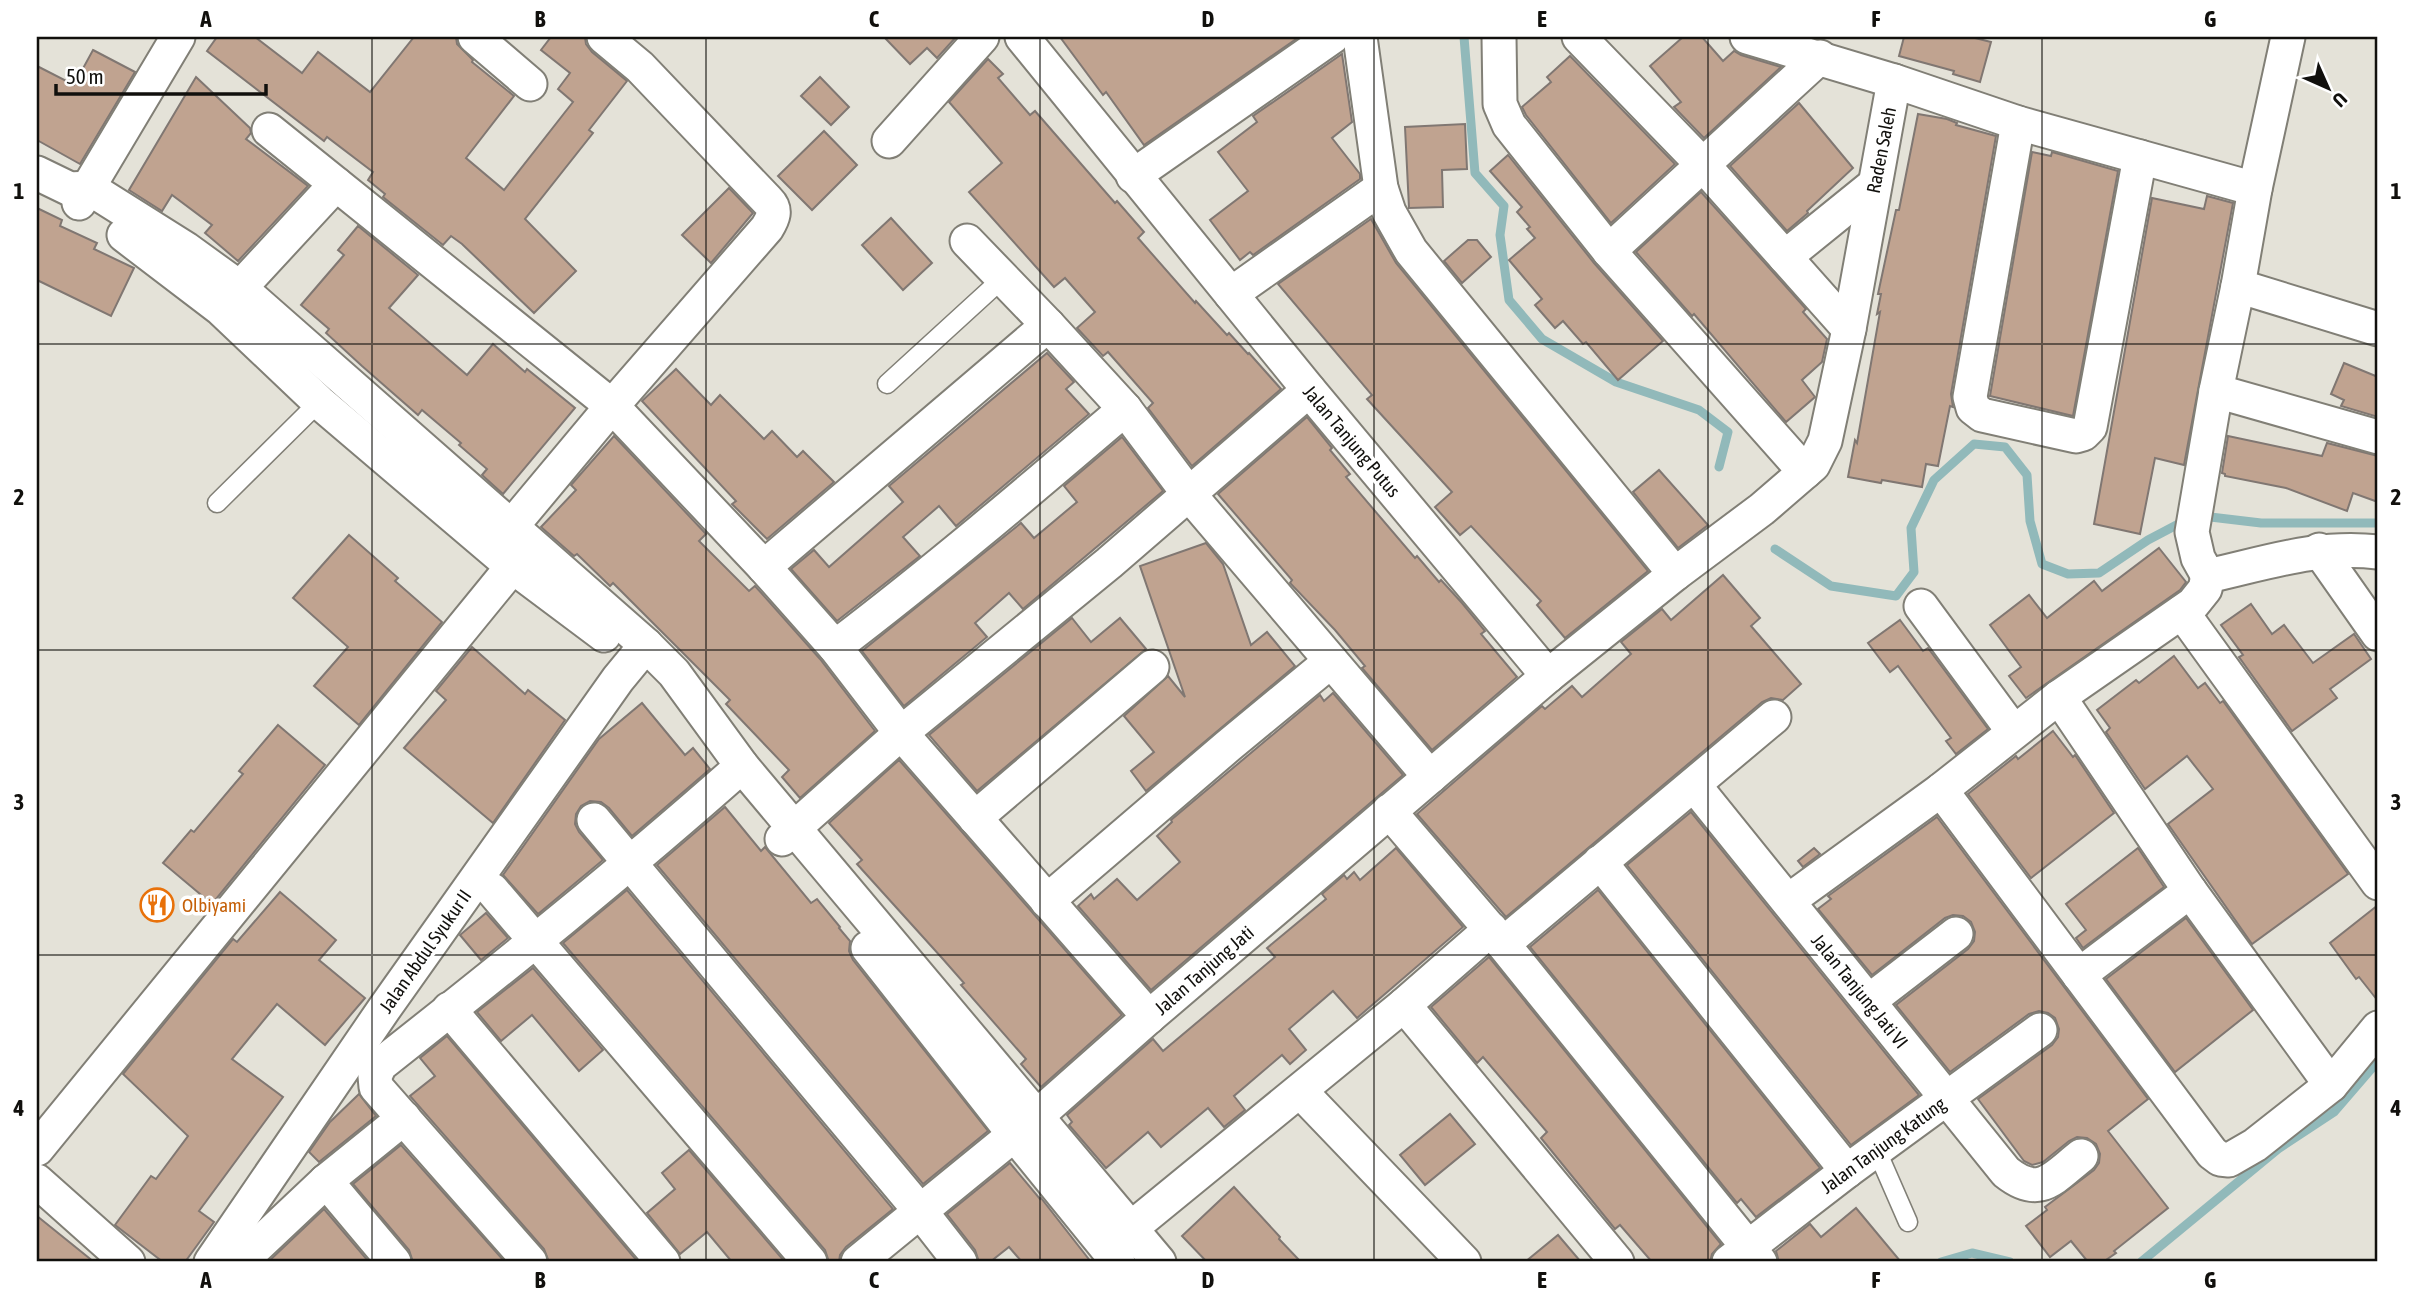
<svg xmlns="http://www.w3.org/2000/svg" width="2415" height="1299" viewBox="0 0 2415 1299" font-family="'Asap Condensed',sans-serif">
<rect width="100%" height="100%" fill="#e4e2d8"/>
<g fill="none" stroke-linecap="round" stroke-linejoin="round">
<g stroke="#91b9ba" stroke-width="9">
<path d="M1464,37L1475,173L1504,206L1500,235L1509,300L1542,339L1616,382L1699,410L1728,432L1719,467"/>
<path d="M2202,516L2261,523H2378"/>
<path d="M1775,549L1831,586L1896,596L1914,572L1911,528L1934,480L1974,444L2005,447L2027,475L2030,521L2042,564L2068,574L2099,573L2148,540L2186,520"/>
<path d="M1941,1262L1972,1253L2010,1262"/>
<path d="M2141,1262L2278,1149L2334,1112L2378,1061"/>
</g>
</g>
<g fill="#c0a390" stroke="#807772" stroke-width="2">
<path d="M217,37H255L302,73L318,52L370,92L414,37H456L457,44L473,60L472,62L514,96L466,158L504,190L573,102L558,89L570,73L541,50L551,37H585L586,44L592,52L627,81L589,130L593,133L525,219L576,271L534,313L462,244L451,236L443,245L383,197L385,194L368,180L373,172L327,137L324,141L207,51Z"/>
<path d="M884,37H956L937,58L927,48L910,64Z"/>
<path d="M1060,37H1299L1144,145L1106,92L1103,95Z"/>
<path d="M1683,37H1702L1723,61L1734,51L1741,55L1781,67L1704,138L1674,107L1681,102L1650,66Z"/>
<path d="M1904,37H1971L1991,42L1980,82L1953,74L1954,71L1899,56Z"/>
<path d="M93,50L135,72L80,164L37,140V66L74,85Z"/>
<path d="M1342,54L1352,122L1332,138L1360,174V179L1253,255L1250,252L1240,260L1210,220L1248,191L1218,152L1257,122L1253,116Z"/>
<path d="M1570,56L1675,164L1611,223L1526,115L1522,107L1551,82L1547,77Z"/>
<path d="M988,59L1003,74L998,78L1030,115L1035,111L1115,203L1117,201L1144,232L1138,238L1195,303L1196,301L1227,335L1229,333L1248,354L1249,353L1281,389L1192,466L1148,408L1153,403L1108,352L1103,356L1077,328L1095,312L1065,278L1054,287L969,192L1002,163L949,102Z"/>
<path d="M196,77L250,128L251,133L246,139L308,186L238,261L205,233L212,225L172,195L162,211L129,190Z"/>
<path d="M820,77L849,107L831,125L801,96Z"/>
<path d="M1799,103L1853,168L1807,211L1808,213L1787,231L1730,166Z"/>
<path d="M1918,114L1947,119L1957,123L1956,125L1996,136L1951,394L1953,407L1950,406L1938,466L1926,464L1922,487L1882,480L1881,483L1848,477L1855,440L1857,443L1880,312L1877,314L1881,294H1878L1896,210H1899Z"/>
<path d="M1465,124L1467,169L1442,170L1443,207L1409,208L1405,127Z"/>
<path d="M824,131L857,165L812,210L778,176Z"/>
<path d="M2032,152L2051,156L2052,152L2118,171L2073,416L1990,396Z"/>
<path d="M1508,155L1594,263L1663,341L1618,380L1586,342L1583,344L1563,321L1555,328L1535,305L1542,299L1509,260L1535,238L1527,229L1530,227L1517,212L1522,207L1490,171Z"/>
<path d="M729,188L753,213L711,263L682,235Z"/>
<path d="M1701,192L1806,309L1803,312L1827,339L1822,362L1802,380L1815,397L1786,422L1694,314L1692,316L1636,252Z"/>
<path d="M2207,196L2233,203L2184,465L2155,458L2140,534L2094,524L2152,198L2204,209Z"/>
<path d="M37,208L62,220L60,226L97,243L94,249L134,268L111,316L37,280Z"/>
<path d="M891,218L932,263L903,290L862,245Z"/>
<path d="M1371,219L1396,263L1648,571L1565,638L1537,605L1541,601L1471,526L1460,535L1435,507L1452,492L1367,399L1372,395L1278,284Z"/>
<path d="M358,226L418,275L389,308L467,375L493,344L525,372L527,369L575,408L503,494L482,475L487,469L459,445L461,443L422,410L418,415L362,366L326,333L329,329L301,305L344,255L338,250Z"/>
<path d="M1468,240H1477L1491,257L1462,283L1444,261Z"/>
<path d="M1047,353L1074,382L1066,389L1089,414L956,526L939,506L903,537L920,556L837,621L791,569L814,550L829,567L903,502L889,486Z"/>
<path d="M2344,363L2378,377V417L2341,406L2344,400L2331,394Z"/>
<path d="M676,369L711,405L720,395L764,439L772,431L797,457L803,451L834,482L767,539L732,504L736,501L642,401Z"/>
<path d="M1307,417L1332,448L1330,450L1350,474L1346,477L1415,558L1417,556L1439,582L1441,580L1462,603L1485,631L1481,634L1517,677L1432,750L1362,668L1365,666L1335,630L1290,583L1292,580L1218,494Z"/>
<path d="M614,436L706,534L699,541L749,591L755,586L820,659L875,731L800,798L782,777L789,770L726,704L730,700L613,583L610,586L577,554L574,556L541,527L576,490L571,485Z"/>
<path d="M2228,436L2322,456L2327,443L2378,456V502L2353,493L2347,511L2286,488L2225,476V474L2222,473Z"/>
<path d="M1122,437L1163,491L1023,609L1009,593L975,623L987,637L904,706L862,651L1021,523L1034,538L1077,502L1064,486Z"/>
<path d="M1659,470L1708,525L1678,548L1633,492Z"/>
<path d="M349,535L398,578L395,581L442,622L359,725L314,686L348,647L293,598Z"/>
<path d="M1206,543L1223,564L1251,645L1267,632L1295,666L1146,791L1131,771L1154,752L1124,716L1168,676L1185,697L1140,566Z"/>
<path d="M2159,548L2186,582L2180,590L2026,698L2009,676L2021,667L1990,625L2029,595L2047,618L2094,581L2102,591Z"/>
<path d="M1723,575L1760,618L1751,626L1801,684L1783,700L1771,698L1762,702L1506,917L1417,814L1542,706L1545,709L1572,686L1582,697L1631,654L1621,642L1662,609L1671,620Z"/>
<path d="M2251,604L2272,634L2284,625L2313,663L2354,634L2371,659L2330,689L2337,698L2292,731L2239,657L2243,655L2221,625Z"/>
<path d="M1072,618L1091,642L1120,618L1146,649L977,791L929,735Z"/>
<path d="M1900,620L1923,651L1928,648L1988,729L1956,754L1946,741L1951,738L1898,666L1890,672L1868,643Z"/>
<path d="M472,647L525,694L528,690L565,720L493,823L404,748L446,700L436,691Z"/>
<path d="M2174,656L2198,688L2205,683L2220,703L2223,701L2348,874L2252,944L2168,824L2213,789L2187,756L2145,789L2106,732L2110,728L2097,710L2136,680L2139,683Z"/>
<path d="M1333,693L1403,775L1151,990L1078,906L1091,894L1094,899L1117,879L1137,900L1180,862L1157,836L1172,822L1171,820L1320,695L1324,701Z"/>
<path d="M642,703L685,755L693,748L710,769L632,836L609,808L601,802L590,801L581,806L576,814L575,824L579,832L603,860L538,914L503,875L599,739Z"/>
<path d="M278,725L325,765L212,904L163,863L191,830L194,832L243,774L239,771Z"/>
<path d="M2053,731L2073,757L2075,755L2114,813L2031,878L1968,794L2016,756L2018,759Z"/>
<path d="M899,760L1122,1015L1041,1087L1021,1064L1026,1059L961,985L964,983L942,958L857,864L862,860L829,823Z"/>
<path d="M725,807L761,851L765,847L811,903L817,899L840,927L839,928L850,941L849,951L853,960L988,1131L923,1184L657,865Z"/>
<path d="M1691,812L1919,1095L1851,1145L1627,865Z"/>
<path d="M1937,817L2148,1099L2108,1131L2168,1208L2114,1251L2116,1253L2103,1262H2088L2071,1241L2050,1257L2026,1226L2047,1210L2045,1207L2094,1170L2099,1163L2100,1154L2096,1144L2087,1138L2077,1137L2069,1141L2043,1162L2032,1165L2024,1161L1978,1099L2052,1045L2058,1037L2059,1029L2055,1018L2048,1013L2039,1011L2029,1014L1950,1072L1896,1005L1968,949L1974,941L1975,932L1971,922L1963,916L1953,915L1945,918L1872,975L1818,909L1831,899L1828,896Z"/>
<path d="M1396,848L1463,927L1357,1018L1333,991L1289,1029L1306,1050L1290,1064L1282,1055L1234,1096L1245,1110L1224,1127L1208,1108L1161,1147L1148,1132L1106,1168L1069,1125L1072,1122L1067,1115L1153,1039L1163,1051L1275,957L1267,948L1326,899L1322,894L1344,875L1347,879L1354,872L1360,880Z"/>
<path d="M1814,848L1820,854L1803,867L1798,861Z"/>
<path d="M2138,848L2164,887L2083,948L2076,938L2086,930L2066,904Z"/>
<path d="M627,890L893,1209L846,1247L840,1255L839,1262H829L825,1250L563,943Z"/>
<path d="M1598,890L1820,1168L1756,1217L1741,1199L1737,1203L1530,947Z"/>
<path d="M280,892L336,940L319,960L365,998L325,1045L277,1004L232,1059L283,1097L199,1211L214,1222L185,1262H163L115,1225L151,1176L156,1179L188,1136L123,1074L233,939L237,942Z"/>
<path d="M2378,905V1001L2359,977L2356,979L2330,943Z"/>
<path d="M486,913L508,938L481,960L460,935Z"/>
<path d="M2186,918L2253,1010L2175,1072L2106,979Z"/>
<path d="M1489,957L1721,1244L1712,1254L1710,1262H1652L1620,1225L1615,1229L1541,1138L1547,1132L1483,1057L1477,1063L1431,1007Z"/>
<path d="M533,968L603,1050L579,1071L532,1015L501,1041L477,1012Z"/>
<path d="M447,1036L638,1262H549L544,1249L410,1096L435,1076L420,1058Z"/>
<path d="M359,1094L376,1116L319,1162L309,1152L330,1122Z"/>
<path d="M1450,1114L1475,1144L1425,1185L1400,1155Z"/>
<path d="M401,1145L505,1262H413L409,1250L353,1184Z"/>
<path d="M689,1150L785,1262H732L707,1232L680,1254L647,1213L675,1189L662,1173Z"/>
<path d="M1010,1163L1040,1199L1041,1198L1091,1262H1022L1009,1247L990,1262H979L975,1250L947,1214Z"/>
<path d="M1234,1187L1280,1237L1279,1239L1301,1262H1207L1182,1236Z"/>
<path d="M1856,1208L1901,1262H1779L1776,1251L1810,1224L1821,1237Z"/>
<path d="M324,1209L369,1262H268Z"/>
<path d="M37,1216L94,1262H37Z"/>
<path d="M1558,1235L1581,1262H1525Z"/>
</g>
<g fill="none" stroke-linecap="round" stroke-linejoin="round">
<defs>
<g id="service">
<path d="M887,384L1003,278"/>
<path d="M217,503L319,402"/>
<path d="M1877,1151L1908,1222"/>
</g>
<g id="minor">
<path d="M475,37L530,84"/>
<path d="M1022,37L1309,390L1548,676"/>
<path d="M1360,37L1381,188L1389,212L1411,251L1675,574"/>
<path d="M1499,37L1500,104L1509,125L1609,251L1805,472"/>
<path d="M1579,37L1703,165L1849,329"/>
<path d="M1747,37L1894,81"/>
<path d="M2018,123L1970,397L1973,408L1982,415L2076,436L2083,434L2090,427L2140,157"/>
<path d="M269,130L612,406L764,567L835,647L901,733L1149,1017"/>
<path d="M889,141L982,37"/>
<path d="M37,173L70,189L89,188L186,249L240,288L646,645L674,673L742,766L1159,1262"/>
<path d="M1133,176L1332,37"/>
<path d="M79,203L178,37"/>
<path d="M124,235L221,309L319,402L513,567L604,635"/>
<path d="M967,241L1048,325L1125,409L1188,493L1430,777"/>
<path d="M1609,251L1820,57"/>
<path d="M1785,257L1874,185"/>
<path d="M2238,286L2378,329"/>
<path d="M1231,294L1381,188"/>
<path d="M226,303L336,184"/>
<path d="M2216,391L2378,437"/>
<path d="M496,545L612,406L767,228C773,218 777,210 768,201L640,67L604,37"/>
<path d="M2319,550L2378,634"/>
<path d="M764,567L1048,325"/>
<path d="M2208,576L2198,558L2192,532L2216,391L2238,286L2255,189L2288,37"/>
<path d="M1921,606L2013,731"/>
<path d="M2182,612L2378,883"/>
<path d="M835,647C935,571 1030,490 1125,409"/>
<path d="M2059,697L2190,891L2331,1085"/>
<path d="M1694,785L2006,1172C2040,1199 2053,1178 2081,1156"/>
<path d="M1941,790L2212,1153L2220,1159L2229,1160L2255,1145L2331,1085L2378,1028"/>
<path d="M1389,811L1503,944L1760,1262"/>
<path d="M975,818L1152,667"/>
<path d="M594,820L921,1212L960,1262"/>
<path d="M782,839L901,733L1109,563L1309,390"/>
<path d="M1600,862L1847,1171"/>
<path d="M492,890L810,1262"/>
<path d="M1047,901L1228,746L1331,661"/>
<path d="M1788,901L1941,790L2059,697L2193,604L2205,589L2208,576C2267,563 2317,545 2378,552"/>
<path d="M1503,944L1774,717"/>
<path d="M868,948L1014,1134L1118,1262"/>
<path d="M2079,975L2190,891"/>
<path d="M1869,1001L1956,934"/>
<path d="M1404,1005L1617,1262"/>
<path d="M449,1009L663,1262"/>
<path d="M1300,1091L1464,1262"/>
<path d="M37,1149L526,550"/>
<path d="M37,1181L128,1262"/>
<path d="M326,1181L394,1262"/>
<path d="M1113,1243L1404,1005L1491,929"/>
<path d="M211,1262L384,1009L618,679L646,645"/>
<path d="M240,1262L326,1181L404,1118"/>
<path d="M530,1262L376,1087L375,1076L380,1065C503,968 625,870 742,766"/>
<path d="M858,1262L1037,1116L1149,1017L1548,676L1675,574L1762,509L1813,465L1825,441L1849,329L1894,81L2018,123L2255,189"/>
<path d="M1729,1262L1847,1171L2040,1030"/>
</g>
</defs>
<use href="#service" stroke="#817f76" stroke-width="21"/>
<use href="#minor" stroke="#817f76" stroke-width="37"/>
<use href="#service" stroke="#fff" stroke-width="18"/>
<use href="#minor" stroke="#fff" stroke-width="33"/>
</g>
<path fill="none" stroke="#11100d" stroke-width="2" stroke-opacity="0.55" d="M372,37V1262M706,37V1262M1040,37V1262M1374,37V1262M1708,37V1262M2042,37V1262M37,344H2378M37,650H2378M37,955H2378"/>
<defs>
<symbol id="restaurant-ring" viewBox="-11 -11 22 22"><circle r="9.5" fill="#fff" stroke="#e8710a" stroke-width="1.5"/><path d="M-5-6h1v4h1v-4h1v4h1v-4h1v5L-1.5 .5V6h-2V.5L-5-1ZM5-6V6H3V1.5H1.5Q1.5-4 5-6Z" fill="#e8710a"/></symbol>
</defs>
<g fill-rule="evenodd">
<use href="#restaurant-ring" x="138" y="886" width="38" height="38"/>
</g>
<g text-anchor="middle" stroke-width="7" stroke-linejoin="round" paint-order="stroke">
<g font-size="19" fill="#11100d" stroke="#fff">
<text transform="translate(1881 150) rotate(-79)" y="7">Raden Saleh</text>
<text transform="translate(1352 441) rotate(50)" y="7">Jalan Tanjung Putus</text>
<text transform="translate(425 951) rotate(-55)" y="7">Jalan Abdul Syukur II</text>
<text transform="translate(1204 970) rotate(-41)" y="7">Jalan Tanjung Jati</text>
<text transform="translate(1860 991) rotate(51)" y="7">Jalan Tanjung Jati VI</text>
<text transform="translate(1883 1145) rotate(-36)" y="7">Jalan Tanjung Katung</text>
</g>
<g font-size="19" fill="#c56008" stroke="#fff" text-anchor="start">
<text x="182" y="912">Olbiyami</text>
</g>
</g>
<rect width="2415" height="1299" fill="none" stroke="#ffffff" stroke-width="77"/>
<g transform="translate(2328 88) rotate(135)" stroke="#ffffff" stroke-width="5" paint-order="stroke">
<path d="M0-5L12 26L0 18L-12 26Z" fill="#11100d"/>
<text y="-10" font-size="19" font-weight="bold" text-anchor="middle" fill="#11100d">U</text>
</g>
<path d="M56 84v10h210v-10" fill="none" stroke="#11100d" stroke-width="3.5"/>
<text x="66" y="84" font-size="21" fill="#11100d" stroke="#ffffff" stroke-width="5" paint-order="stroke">50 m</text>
<rect x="38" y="38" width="2338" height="1222" fill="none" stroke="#11100d" stroke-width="2.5"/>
<g font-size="23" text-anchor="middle" font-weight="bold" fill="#11100d">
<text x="206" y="27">A</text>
<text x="540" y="27">B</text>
<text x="874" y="27">C</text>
<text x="1208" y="27">D</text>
<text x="1542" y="27">E</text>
<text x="1876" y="27">F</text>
<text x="2210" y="27">G</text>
<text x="19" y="199">1</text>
<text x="2396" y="199">1</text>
<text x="19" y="505">2</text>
<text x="2396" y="505">2</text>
<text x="19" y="810">3</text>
<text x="2396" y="810">3</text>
<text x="19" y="1116">4</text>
<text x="2396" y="1116">4</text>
<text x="206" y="1288">A</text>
<text x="540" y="1288">B</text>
<text x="874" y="1288">C</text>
<text x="1208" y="1288">D</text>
<text x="1542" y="1288">E</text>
<text x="1876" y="1288">F</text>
<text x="2210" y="1288">G</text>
</g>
</svg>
